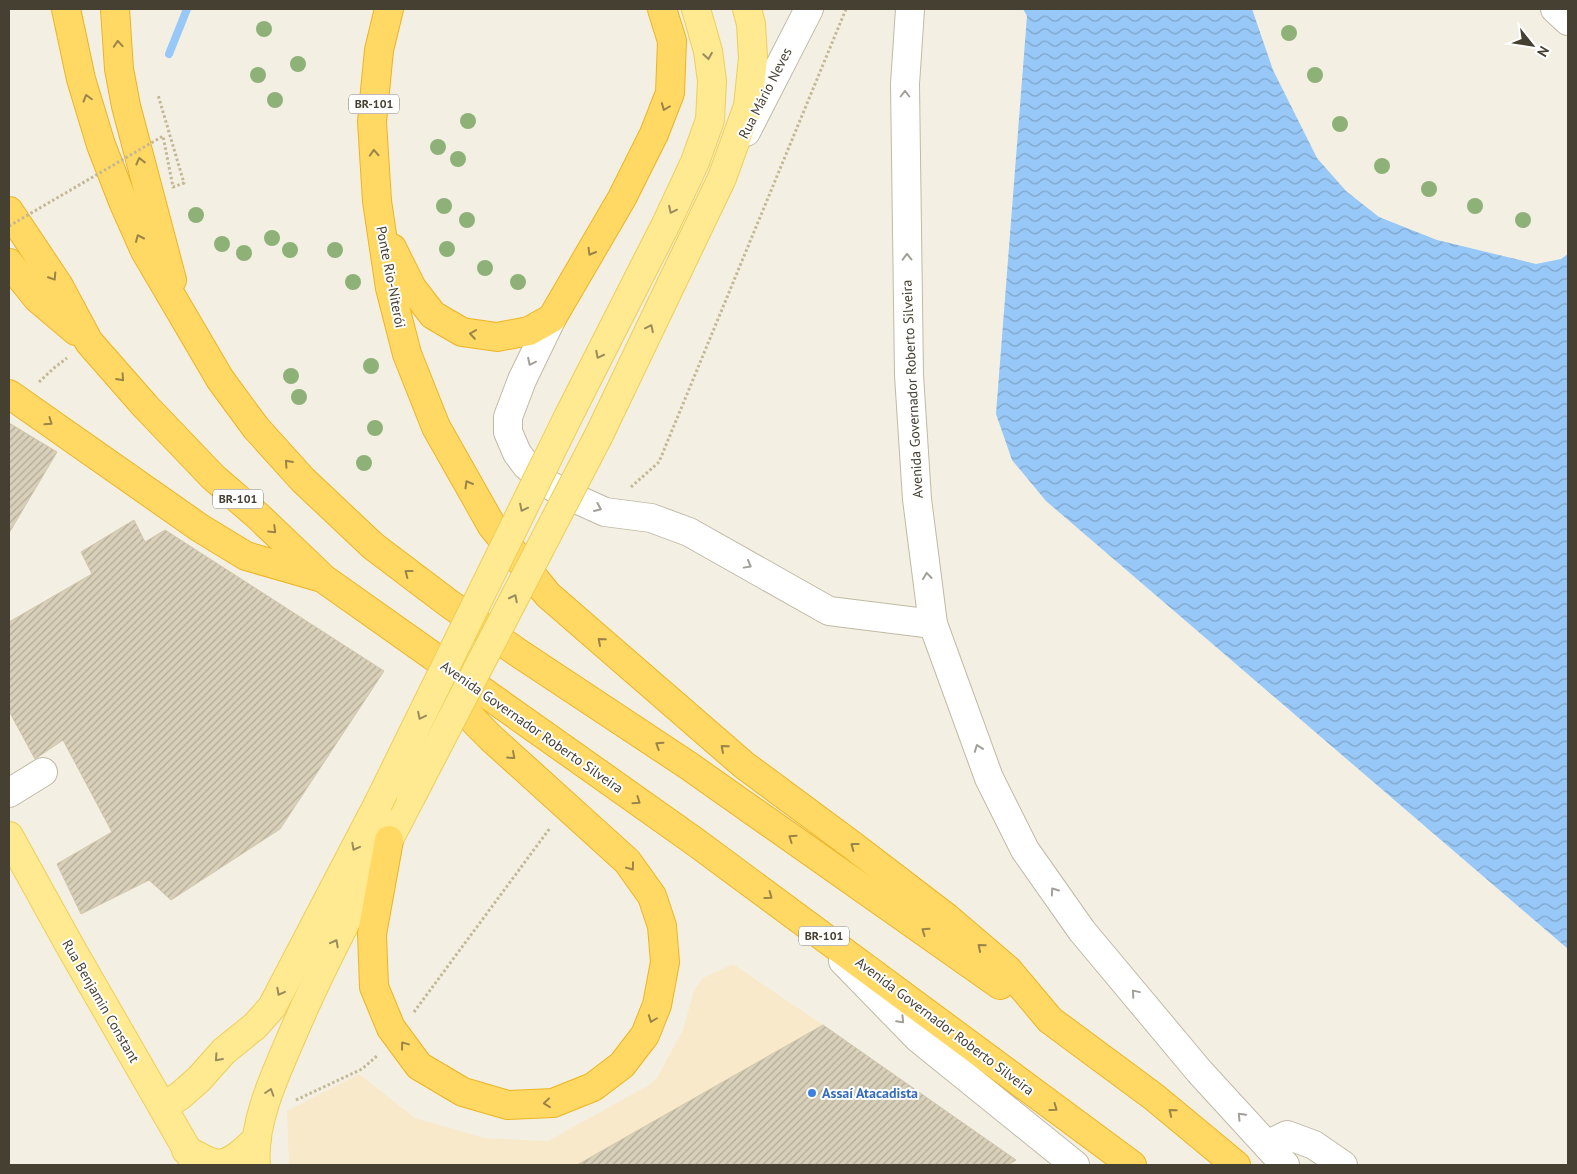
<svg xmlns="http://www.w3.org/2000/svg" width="1577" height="1174" viewBox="0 0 1577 1174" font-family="'PT Sans',sans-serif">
<defs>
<pattern id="water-waves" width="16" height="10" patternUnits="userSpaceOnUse" patternTransform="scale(1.25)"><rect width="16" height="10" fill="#98c8f7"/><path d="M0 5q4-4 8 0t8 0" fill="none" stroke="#7ea4c9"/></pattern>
<pattern id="building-hatch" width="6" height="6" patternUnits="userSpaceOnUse" patternTransform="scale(1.25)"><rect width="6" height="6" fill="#d9d0ba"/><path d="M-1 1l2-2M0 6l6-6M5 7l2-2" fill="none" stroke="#b2aa98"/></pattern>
</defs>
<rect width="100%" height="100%" fill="#f3f0e3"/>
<path fill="#f8e9cb" d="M733,964L823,1025L577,1165H289L287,1111L359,1074L415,1118L484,1138L548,1141L649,1085L657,1078L683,1030L694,990L703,978Z"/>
<path fill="url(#water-waves)" d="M1023,9H1252L1273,70L1317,158L1346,191L1379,217L1437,240L1536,264L1561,259L1568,254V949L1046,501L1012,460L996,414L1027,16Z"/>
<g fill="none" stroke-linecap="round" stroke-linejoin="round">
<path stroke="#98c8f7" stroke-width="8" d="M169,54L187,9"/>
</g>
<g fill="url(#building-hatch)" stroke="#d2c6aa">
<path d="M9,423L57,452L9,533Z"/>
<path d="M134,520L145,542L165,530L384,671L280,829L171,900L149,880L81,914L57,864L112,832L63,740L35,759L9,711V622L92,574L81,552Z"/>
<path d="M823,1025L1016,1160L1008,1165H577Z"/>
</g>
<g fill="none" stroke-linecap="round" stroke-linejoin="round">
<defs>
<g id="minor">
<path d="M910,9L905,84L909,375L917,499L933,624L989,778L1025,850L1082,931L1199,1071L1285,1165"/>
<path d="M1555,9L1568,21"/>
<path d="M746,132L809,9"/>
<path d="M552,318L522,380L508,417V432L517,453L526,465L543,481L563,493L605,512L651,518L689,532L829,611L933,624"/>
<path d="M9,793L43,772"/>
<path d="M843,961L918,1038L1075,1165"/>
<path d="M1267,1145L1287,1135L1314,1145L1343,1165"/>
</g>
<g id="major">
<path d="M568,417L666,224L695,162L710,120L712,81L708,51L696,9"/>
<path d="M599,435L722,178L748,106L753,58L751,24L747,9"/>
<path d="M9,836L71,948L196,1165"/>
<path d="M163,1107L181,1095L199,1079L224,1051L255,1026L272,1007L378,804"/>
<path d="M186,1150C195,1154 205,1161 214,1163C231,1167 246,1148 257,1139"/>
<path d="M256,1165C252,1124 275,1075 291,1038C326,955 370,877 411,797"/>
</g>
<g id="highway">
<path d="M66,9L81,79L101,145L124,204L145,251L220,379L256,428L303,480L373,546L447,602L517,652L689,766L1000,985"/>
<path d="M115,9L119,69L126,106L172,280"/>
<path d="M389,9L379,50L372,122L377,201L390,288L407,354L436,427L492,526L548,595L744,765L852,845L946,917L1008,970L1050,1020L1154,1097L1236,1165"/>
<path d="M9,211L59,286L89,342L146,407L213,477L258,516L324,579L694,841L1132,1165"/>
<path d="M392,248L412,288L433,315L462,332L497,337L529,331L552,318L622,198L654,134L670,93L672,41L662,9"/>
<path d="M9,263L37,298L76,331"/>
<path d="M9,394L200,528L246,556L319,577"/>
<path d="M389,840L372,934L374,987L391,1028L419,1066L463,1092L508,1105L553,1103L593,1087L622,1065L645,1035L657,1005L665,962L662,926L652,896L627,861L491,738L476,723L446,687"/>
</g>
</defs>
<use href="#minor" stroke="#c0b9a5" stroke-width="30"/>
<use href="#major" stroke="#efce55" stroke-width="30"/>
<use href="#highway" stroke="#edb424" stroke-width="30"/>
<g stroke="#c3b795" stroke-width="3" stroke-dasharray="2.5 2.5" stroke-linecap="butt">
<path d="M39,382L54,368L67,358"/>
<path d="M631,487L659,462L846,9"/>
<path d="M414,1012L550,828"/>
<path d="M296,1100L362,1069L378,1055"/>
</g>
<use href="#minor" stroke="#fff" stroke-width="28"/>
<use href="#major" stroke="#ffe991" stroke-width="28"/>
<use href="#highway" stroke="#ffd963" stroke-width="28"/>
<defs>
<g id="major-bridge">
<path d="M411,797L599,435"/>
<path d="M378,804L568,417"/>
</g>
</defs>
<use href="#major-bridge" stroke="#efce55" stroke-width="30" stroke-linecap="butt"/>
<path stroke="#c3b795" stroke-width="3" stroke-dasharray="2.5 2.5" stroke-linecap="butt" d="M9,226L163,136L173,187L184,183L158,95"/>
<use href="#major-bridge" stroke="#ffe991" stroke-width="28"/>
</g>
<g fill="#8eb178">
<circle cx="264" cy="29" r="8"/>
<circle cx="1289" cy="33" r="8"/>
<circle cx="298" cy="64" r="8"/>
<circle cx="258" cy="75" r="8"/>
<circle cx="1315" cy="75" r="8"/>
<circle cx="275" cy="100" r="8"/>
<circle cx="468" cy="121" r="8"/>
<circle cx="1340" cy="124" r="8"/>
<circle cx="438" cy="147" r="8"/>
<circle cx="458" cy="159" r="8"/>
<circle cx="1382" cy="166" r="8"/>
<circle cx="1429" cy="189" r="8"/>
<circle cx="444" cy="206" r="8"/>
<circle cx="1475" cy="206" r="8"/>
<circle cx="196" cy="215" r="8"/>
<circle cx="467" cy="220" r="8"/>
<circle cx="1523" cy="220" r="8"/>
<circle cx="272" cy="238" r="8"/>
<circle cx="222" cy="244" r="8"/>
<circle cx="447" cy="249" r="8"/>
<circle cx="290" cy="250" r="8"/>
<circle cx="335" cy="250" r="8"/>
<circle cx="244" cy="253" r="8"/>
<circle cx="485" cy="268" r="8"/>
<circle cx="353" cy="282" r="8"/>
<circle cx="518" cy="282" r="8"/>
<circle cx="371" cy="366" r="8"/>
<circle cx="291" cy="376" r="8"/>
<circle cx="299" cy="397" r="8"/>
<circle cx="375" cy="428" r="8"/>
<circle cx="364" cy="463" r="8"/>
</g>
<defs><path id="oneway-chevron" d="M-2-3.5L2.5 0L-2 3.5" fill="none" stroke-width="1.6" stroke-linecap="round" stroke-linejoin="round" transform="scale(1.25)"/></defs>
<g stroke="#998549">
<use href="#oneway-chevron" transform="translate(118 44) rotate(-94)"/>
<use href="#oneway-chevron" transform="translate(87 98) rotate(-106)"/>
<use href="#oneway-chevron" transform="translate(665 107) rotate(111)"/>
<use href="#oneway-chevron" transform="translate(374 153) rotate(-93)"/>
<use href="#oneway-chevron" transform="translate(140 161) rotate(-104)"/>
<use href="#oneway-chevron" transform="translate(139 238) rotate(-114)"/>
<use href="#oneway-chevron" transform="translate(591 252) rotate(120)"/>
<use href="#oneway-chevron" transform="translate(53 277) rotate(57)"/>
<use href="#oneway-chevron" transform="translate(473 334) rotate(-172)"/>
<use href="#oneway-chevron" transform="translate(121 378) rotate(48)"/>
<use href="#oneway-chevron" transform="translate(49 422) rotate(35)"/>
<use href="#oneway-chevron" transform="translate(288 463) rotate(-132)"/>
<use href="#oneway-chevron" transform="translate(468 484) rotate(-120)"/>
<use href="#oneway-chevron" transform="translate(273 530) rotate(44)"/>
<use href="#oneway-chevron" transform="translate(408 573) rotate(-143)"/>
<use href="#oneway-chevron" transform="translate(601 641) rotate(-139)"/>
<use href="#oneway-chevron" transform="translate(659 745) rotate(-147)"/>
<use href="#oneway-chevron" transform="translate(724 748) rotate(-139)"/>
<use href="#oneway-chevron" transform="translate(512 756) rotate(42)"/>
<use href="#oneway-chevron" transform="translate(637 801) rotate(35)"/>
<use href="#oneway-chevron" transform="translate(792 838) rotate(-145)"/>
<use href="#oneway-chevron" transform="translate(854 846) rotate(-143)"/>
<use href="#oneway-chevron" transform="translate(631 867) rotate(53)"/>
<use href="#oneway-chevron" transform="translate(769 896) rotate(36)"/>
<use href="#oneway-chevron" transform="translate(925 931) rotate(-145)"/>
<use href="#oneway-chevron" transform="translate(981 947) rotate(-140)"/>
<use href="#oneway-chevron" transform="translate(652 1019) rotate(111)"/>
<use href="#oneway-chevron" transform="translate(404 1045) rotate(-127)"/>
<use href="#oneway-chevron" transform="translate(547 1103) rotate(174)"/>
<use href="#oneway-chevron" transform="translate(1054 1108) rotate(36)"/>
<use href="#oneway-chevron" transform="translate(1172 1112) rotate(-141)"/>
</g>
<g stroke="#998c5d">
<use href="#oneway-chevron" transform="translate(708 56) rotate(81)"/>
<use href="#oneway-chevron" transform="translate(672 210) rotate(116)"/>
<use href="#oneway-chevron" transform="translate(650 328) rotate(-64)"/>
<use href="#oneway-chevron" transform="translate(599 355) rotate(117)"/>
<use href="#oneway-chevron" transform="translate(523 508) rotate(116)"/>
<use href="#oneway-chevron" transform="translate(514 598) rotate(-63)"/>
<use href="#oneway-chevron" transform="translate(421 716) rotate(116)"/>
<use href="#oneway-chevron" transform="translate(355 847) rotate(118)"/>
<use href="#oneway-chevron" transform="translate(335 943) rotate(-62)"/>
<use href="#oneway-chevron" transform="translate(280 992) rotate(118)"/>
<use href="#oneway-chevron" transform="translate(218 1058) rotate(132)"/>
<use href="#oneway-chevron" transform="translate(270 1092) rotate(-72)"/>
</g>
<g stroke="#a2a099">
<use href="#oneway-chevron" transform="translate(905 94) rotate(-90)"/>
<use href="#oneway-chevron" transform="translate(907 257) rotate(-91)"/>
<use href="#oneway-chevron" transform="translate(531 362) rotate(116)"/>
<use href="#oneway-chevron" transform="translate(598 508) rotate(23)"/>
<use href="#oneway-chevron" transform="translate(748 565) rotate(29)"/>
<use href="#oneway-chevron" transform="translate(927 576) rotate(-97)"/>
<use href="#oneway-chevron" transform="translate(978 748) rotate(-110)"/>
<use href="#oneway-chevron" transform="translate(1054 891) rotate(-125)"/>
<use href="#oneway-chevron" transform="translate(1135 993) rotate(-130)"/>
<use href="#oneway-chevron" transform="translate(901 1020) rotate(46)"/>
<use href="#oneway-chevron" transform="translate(1241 1116) rotate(-133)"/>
</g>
<circle fill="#3f7fe0" stroke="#fff" stroke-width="2" cx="812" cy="1093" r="5"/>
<g text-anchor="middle" stroke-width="4" stroke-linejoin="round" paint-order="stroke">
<g fill="#fff" stroke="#7e7970" stroke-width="1">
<rect x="349" y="94.5" width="50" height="19" rx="4"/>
<rect x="213" y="489.5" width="50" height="19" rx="4"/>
<rect x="799" y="926.5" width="50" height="19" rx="4"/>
</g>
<g font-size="12" font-weight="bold" fill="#464033">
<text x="374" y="108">BR-101</text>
<text x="238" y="503">BR-101</text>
<text x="824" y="940">BR-101</text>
</g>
<g font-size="14" fill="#464033" stroke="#fff">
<text transform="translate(765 93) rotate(-63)" y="5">Rua Mário Neves</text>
<text transform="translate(391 277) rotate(79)" y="5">Ponte Rio-Niterói</text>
<text transform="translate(912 389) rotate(-93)" y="5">Avenida Governador Roberto Silveira</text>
<text transform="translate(532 727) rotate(35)" y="5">Avenida Governador Roberto Silveira</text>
<text transform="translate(101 1001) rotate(60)" y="5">Rua Benjamin Constant</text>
<text transform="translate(945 1026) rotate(37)" y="5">Avenida Governador Roberto Silveira</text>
</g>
<g font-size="14" font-weight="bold" fill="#366cbe" stroke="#fff" text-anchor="start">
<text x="822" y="1098">Assaí Atacadista</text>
</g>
</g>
<rect width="1577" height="1174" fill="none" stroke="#464033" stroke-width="20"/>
<g transform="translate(1532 45) rotate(120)" stroke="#ffffff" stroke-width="4" paint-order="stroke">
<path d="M0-4L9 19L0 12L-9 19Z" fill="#464033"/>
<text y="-8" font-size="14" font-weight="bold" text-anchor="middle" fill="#464033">N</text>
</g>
</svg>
